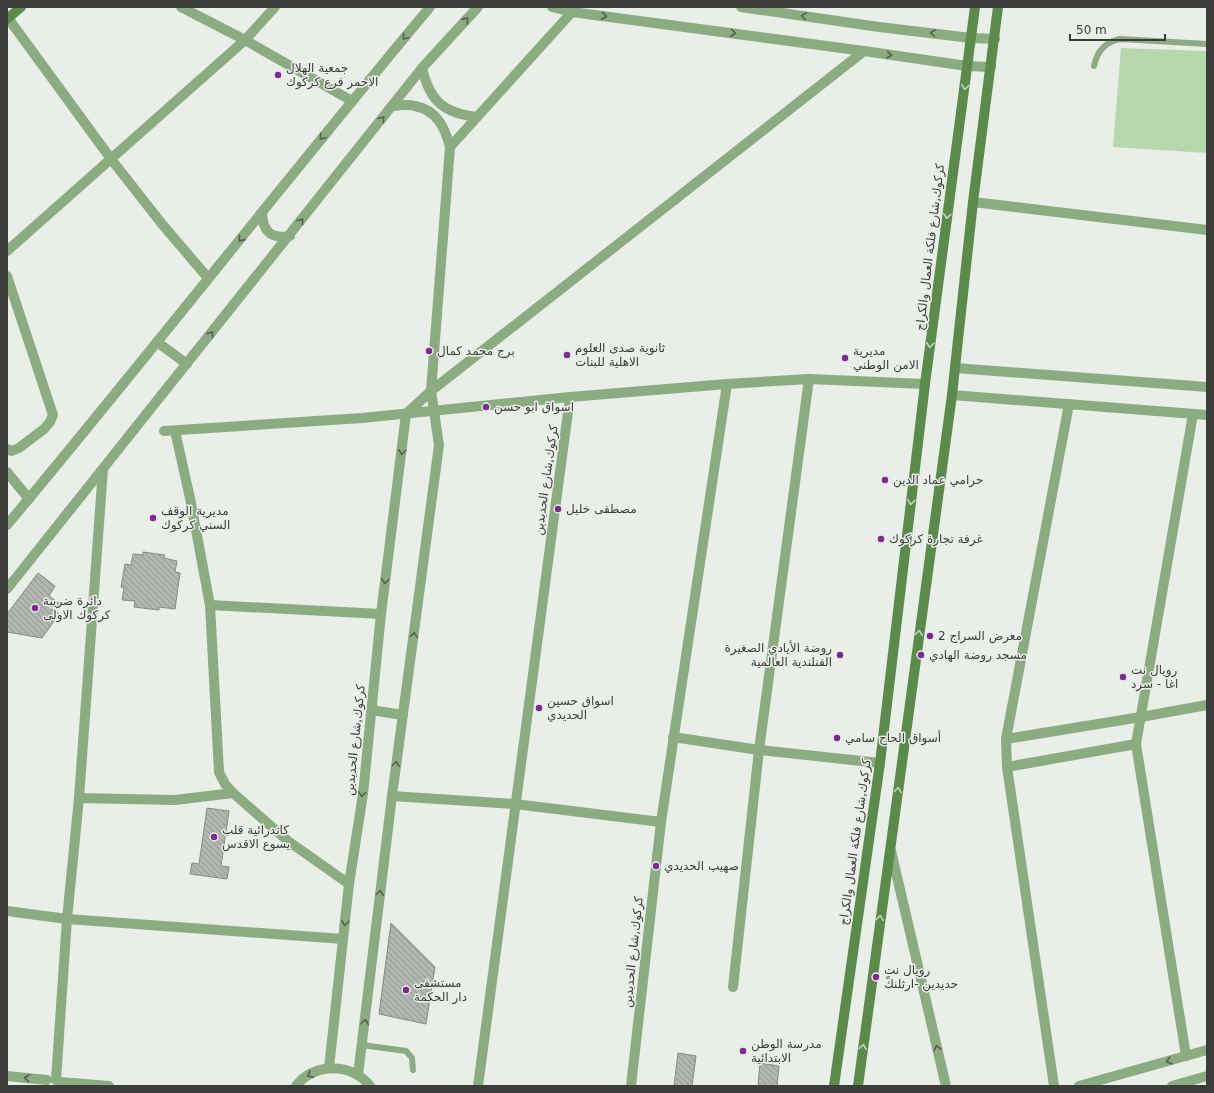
<svg xmlns="http://www.w3.org/2000/svg" width="1214" height="1093" viewBox="0 0 1214 1093" font-family="'DejaVu Sans','Noto Sans Arabic',sans-serif">
<defs>
<pattern id="building-back-hatch" width="6" height="6" patternUnits="userSpaceOnUse"><rect width="6" height="6" fill="#b2b6b1"/><path d="M-1 5l2 2M0 0l6 6M5-1l2 2" fill="none" stroke="#929591"/></pattern>
</defs>
<rect width="100%" height="100%" fill="#e9eee8"/>
<path fill="#b7d7ad" d="M1121,48L1207,51V153L1113,147Z"/>
<g fill="url(#building-back-hatch)" stroke="#868a85">
<path d="M143,552L165,555L164,558L177,561L175,572L180,573L175,609L159,607V610L134,607L135,601L122,600L124,588L121,587L125,564L131,565L133,554L143,555Z"/>
<path d="M38,573L55,586L49,596L60,604L55,611L59,614L42,638L7,632V614Z"/>
<path d="M207,808L229,811L221,866L229,867L227,879L190,874L192,863L199,864Z"/>
<path d="M391,923L435,967L426,1024L379,1014Z"/>
<path d="M678,1053L696,1056L692,1086H674Z"/>
<path d="M760,1063L779,1066L777,1086H758Z"/>
</g>
<g fill="none" stroke-linecap="round" stroke-linejoin="round">
<g stroke="#8bac81" stroke-width="6">
<path d="M1094,66C1097,51 1105,42 1120,39L1207,44"/>
<path d="M362,1045L406,1051L412,1058L413,1070"/>
</g>
<g stroke="#8bac81" stroke-width="10">
<path d="M181,7L245,40L352,101"/>
<path d="M8,18L111,159L162,224L208,278"/>
<path d="M422,68C430,102 444,113 477,117"/>
<path d="M393,106C400,105 408,104 415,106C437,110 445,128 450,147"/>
<path d="M973,202L1207,230"/>
<path d="M7,251L245,40L275,7"/>
<path d="M7,276L53,415L50,422L44,429L19,448L12,451L7,449"/>
<path d="M955,368L1207,387"/>
<path d="M952,395L1207,415"/>
<path d="M164,431L362,418L570,397L727,384L809,379L925,384"/>
<path d="M175,431L190,498L210,605L219,772L225,784L233,793L288,841L349,884"/>
<path d="M7,472L29,499"/>
<path d="M210,605L381,614"/>
<path d="M371,710L403,715"/>
<path d="M673,737L759,750L880,763"/>
<path d="M1006,739L1141,717L1207,705"/>
<path d="M1007,767L1136,744"/>
<path d="M392,796L515,804L661,822"/>
<path d="M79,798L175,800L233,793"/>
<path d="M891,851L946,1086"/>
<path d="M7,911L67,919L343,939"/>
<path d="M733,987L759,750L809,379"/>
<path d="M1186,1056L1136,744L1193,414"/>
<path d="M329,1068L349,884L363,794L381,614L406,414L431,391L864,51"/>
<path d="M358,1075L392,796L439,445L431,391L450,147L572,12"/>
<path d="M56,1080L67,919L79,798L103,469"/>
<path d="M478,1086L570,397"/>
<path d="M631,1086L661,822L727,384"/>
<path d="M1054,1086L1007,767L1006,739L1069,404"/>
</g>
<g stroke="#8bac81" stroke-width="10">
<path d="M552,7L572,12L864,51L967,66L991,67"/>
<path d="M741,7L879,27L971,38L995,39"/>
<path d="M262,213C263,232 271,239 290,236"/>
<path d="M157,342L187,364"/>
<path d="M7,525C150,354 287,178 430,7"/>
<path d="M7,589L422,68L478,7"/>
<path d="M7,1076L47,1080"/>
<path d="M60,1082L109,1086"/>
<path d="M296,1086C314,1062 353,1063 370,1086"/>
<path d="M1079,1086L1207,1050"/>
<path d="M1172,1086L1207,1076"/>
</g>
<g stroke="#5a8b4b" stroke-width="10">
<path d="M7,19L21,7"/>
<path d="M834,1086L880,763L925,384L975,7"/>
<path d="M858,1086L952,395L973,202L998,7"/>
</g>
</g>
<defs><path id="oneway-chevron" d="M-2-3.5L2.5 0L-2 3.5" fill="none" stroke-width="1.6" stroke-linecap="round" stroke-linejoin="round"/></defs>
<g stroke="#545e50">
<use href="#oneway-chevron" transform="translate(604 16) rotate(8)"/>
<use href="#oneway-chevron" transform="translate(804 16) rotate(-172)"/>
<use href="#oneway-chevron" transform="translate(466 20) rotate(-48)"/>
<use href="#oneway-chevron" transform="translate(733 33) rotate(8)"/>
<use href="#oneway-chevron" transform="translate(933 33) rotate(-173)"/>
<use href="#oneway-chevron" transform="translate(405 37) rotate(130)"/>
<use href="#oneway-chevron" transform="translate(889 55) rotate(9)"/>
<use href="#oneway-chevron" transform="translate(382 119) rotate(-52)"/>
<use href="#oneway-chevron" transform="translate(322 137) rotate(129)"/>
<use href="#oneway-chevron" transform="translate(301 221) rotate(-52)"/>
<use href="#oneway-chevron" transform="translate(241 239) rotate(129)"/>
<use href="#oneway-chevron" transform="translate(211 334) rotate(-52)"/>
<use href="#oneway-chevron" transform="translate(402 452) rotate(97)"/>
<use href="#oneway-chevron" transform="translate(385 581) rotate(97)"/>
<use href="#oneway-chevron" transform="translate(414 635) rotate(-82)"/>
<use href="#oneway-chevron" transform="translate(396 764) rotate(-82)"/>
<use href="#oneway-chevron" transform="translate(362 794) rotate(97)"/>
<use href="#oneway-chevron" transform="translate(380 893) rotate(-83)"/>
<use href="#oneway-chevron" transform="translate(345 923) rotate(97)"/>
<use href="#oneway-chevron" transform="translate(365 1022) rotate(-83)"/>
<use href="#oneway-chevron" transform="translate(937 1048) rotate(-103)"/>
<use href="#oneway-chevron" transform="translate(1169 1061) rotate(164)"/>
<use href="#oneway-chevron" transform="translate(310 1075) rotate(150)"/>
<use href="#oneway-chevron" transform="translate(27 1078) rotate(-174)"/>
</g>
<g stroke="#c5d5c1">
<use href="#oneway-chevron" transform="translate(965 87) rotate(98)"/>
<use href="#oneway-chevron" transform="translate(947 216) rotate(97)"/>
<use href="#oneway-chevron" transform="translate(930 345) rotate(97)"/>
<use href="#oneway-chevron" transform="translate(911 502) rotate(97)"/>
<use href="#oneway-chevron" transform="translate(919 633) rotate(-82)"/>
<use href="#oneway-chevron" transform="translate(898 790) rotate(-82)"/>
<use href="#oneway-chevron" transform="translate(880 918) rotate(-82)"/>
<use href="#oneway-chevron" transform="translate(863 1047) rotate(-82)"/>
</g>
<g fill="#7f2896" stroke="#e9eee8" stroke-width="1.5">
<circle cx="278" cy="75" r="4"/>
<circle cx="429" cy="351" r="4"/>
<circle cx="567" cy="355" r="4"/>
<circle cx="845" cy="358" r="4"/>
<circle cx="486" cy="407" r="4"/>
<circle cx="885" cy="480" r="4"/>
<circle cx="558" cy="509" r="4"/>
<circle cx="153" cy="518" r="4"/>
<circle cx="881" cy="539" r="4"/>
<circle cx="35" cy="608" r="4"/>
<circle cx="930" cy="636" r="4"/>
<circle cx="840" cy="655" r="4"/>
<circle cx="921" cy="655" r="4"/>
<circle cx="1123" cy="677" r="4"/>
<circle cx="539" cy="708" r="4"/>
<circle cx="837" cy="738" r="4"/>
<circle cx="214" cy="837" r="4"/>
<circle cx="656" cy="866" r="4"/>
<circle cx="876" cy="977" r="4"/>
<circle cx="406" cy="990" r="4"/>
<circle cx="743" cy="1051" r="4"/>
</g>
<g text-anchor="middle" stroke-width="3" stroke-linejoin="round" paint-order="stroke">
<g font-size="12" fill="#3c3d3b" stroke="#e9eee8" text-anchor="start">
<text x="286" y="72">جمعية الهلال<tspan x="286" dy="14">الاحمر فرع كركوك</tspan></text>
<text x="575" y="352">ثانوية صدى العلوم<tspan x="575" dy="14">الاهلية للبنات</tspan></text>
<text x="437" y="355">برج محمد كمال</text>
<text x="853" y="355">مديرية<tspan x="853" dy="14">الامن الوطني</tspan></text>
<text x="494" y="411">اسواق ابو حسن</text>
<text x="893" y="484">حرامي عماد الدين</text>
<text x="566" y="513">مصطفى خليل</text>
<text x="161" y="515">مديرية الوقف<tspan x="161" dy="14">السني كركوك</tspan></text>
<text x="889" y="543">غرفة تجارة كركوك</text>
<text x="43" y="605">دائرة ضريبة<tspan x="43" dy="14">كركوك الاولى</tspan></text>
<text x="938" y="640">معرض السراج 2</text>
<text x="832" y="652" text-anchor="end">روضة الأيادي الصغيرة<tspan x="832" dy="14">الفنلندية العالمية</tspan></text>
<text x="929" y="659">مسجد روضة الهادي</text>
<text x="1131" y="674">رويال نت<tspan x="1131" dy="14">اغا - سرد</tspan></text>
<text x="547" y="705">اسواق حسين<tspan x="547" dy="14">الحديدي</tspan></text>
<text x="845" y="742">أسواق الحاج سامي</text>
<text x="222" y="834">كاتدرائية قلب<tspan x="222" dy="14">يسوع الاقدس</tspan></text>
<text x="664" y="870">صهيب الحديدي</text>
<text x="884" y="974">رويال نت<tspan x="884" dy="14">حديدين -ارثلنكً</tspan></text>
<text x="414" y="987">مستشفى<tspan x="414" dy="14">دار الحكمة</tspan></text>
<text x="751" y="1048">مدرسة الوطن<tspan x="751" dy="14">الابتدائية</tspan></text>
</g>
<g font-size="12" fill="#3c3d3b" stroke="#e9eee8">
<text transform="translate(930 247) rotate(-83)" y="4">كركوك,شارع فلكة العمال والكراج</text>
<text transform="translate(546 480) rotate(-82)" y="4">كركوك,شارع الحديدين</text>
<text transform="translate(355 740) rotate(-84)" y="4">كركوك,شارع الحديدين</text>
<text transform="translate(855 842) rotate(-82)" y="4">كركوك,شارع فلكة العمال والكراج</text>
<text transform="translate(633 952) rotate(-84)" y="4">كركوك,شارع الحديدين</text>
</g>
</g>
<rect width="1214" height="1093" fill="none" stroke="#3c3d3b" stroke-width="16"/>
<path d="M1070 34v6h95v-6" fill="none" stroke="#3c3d3b" stroke-width="2"/>
<text x="1076" y="34" font-size="12" fill="#3c3d3b" stroke="#e9eee8" stroke-width="3" paint-order="stroke">50 m</text>
</svg>
